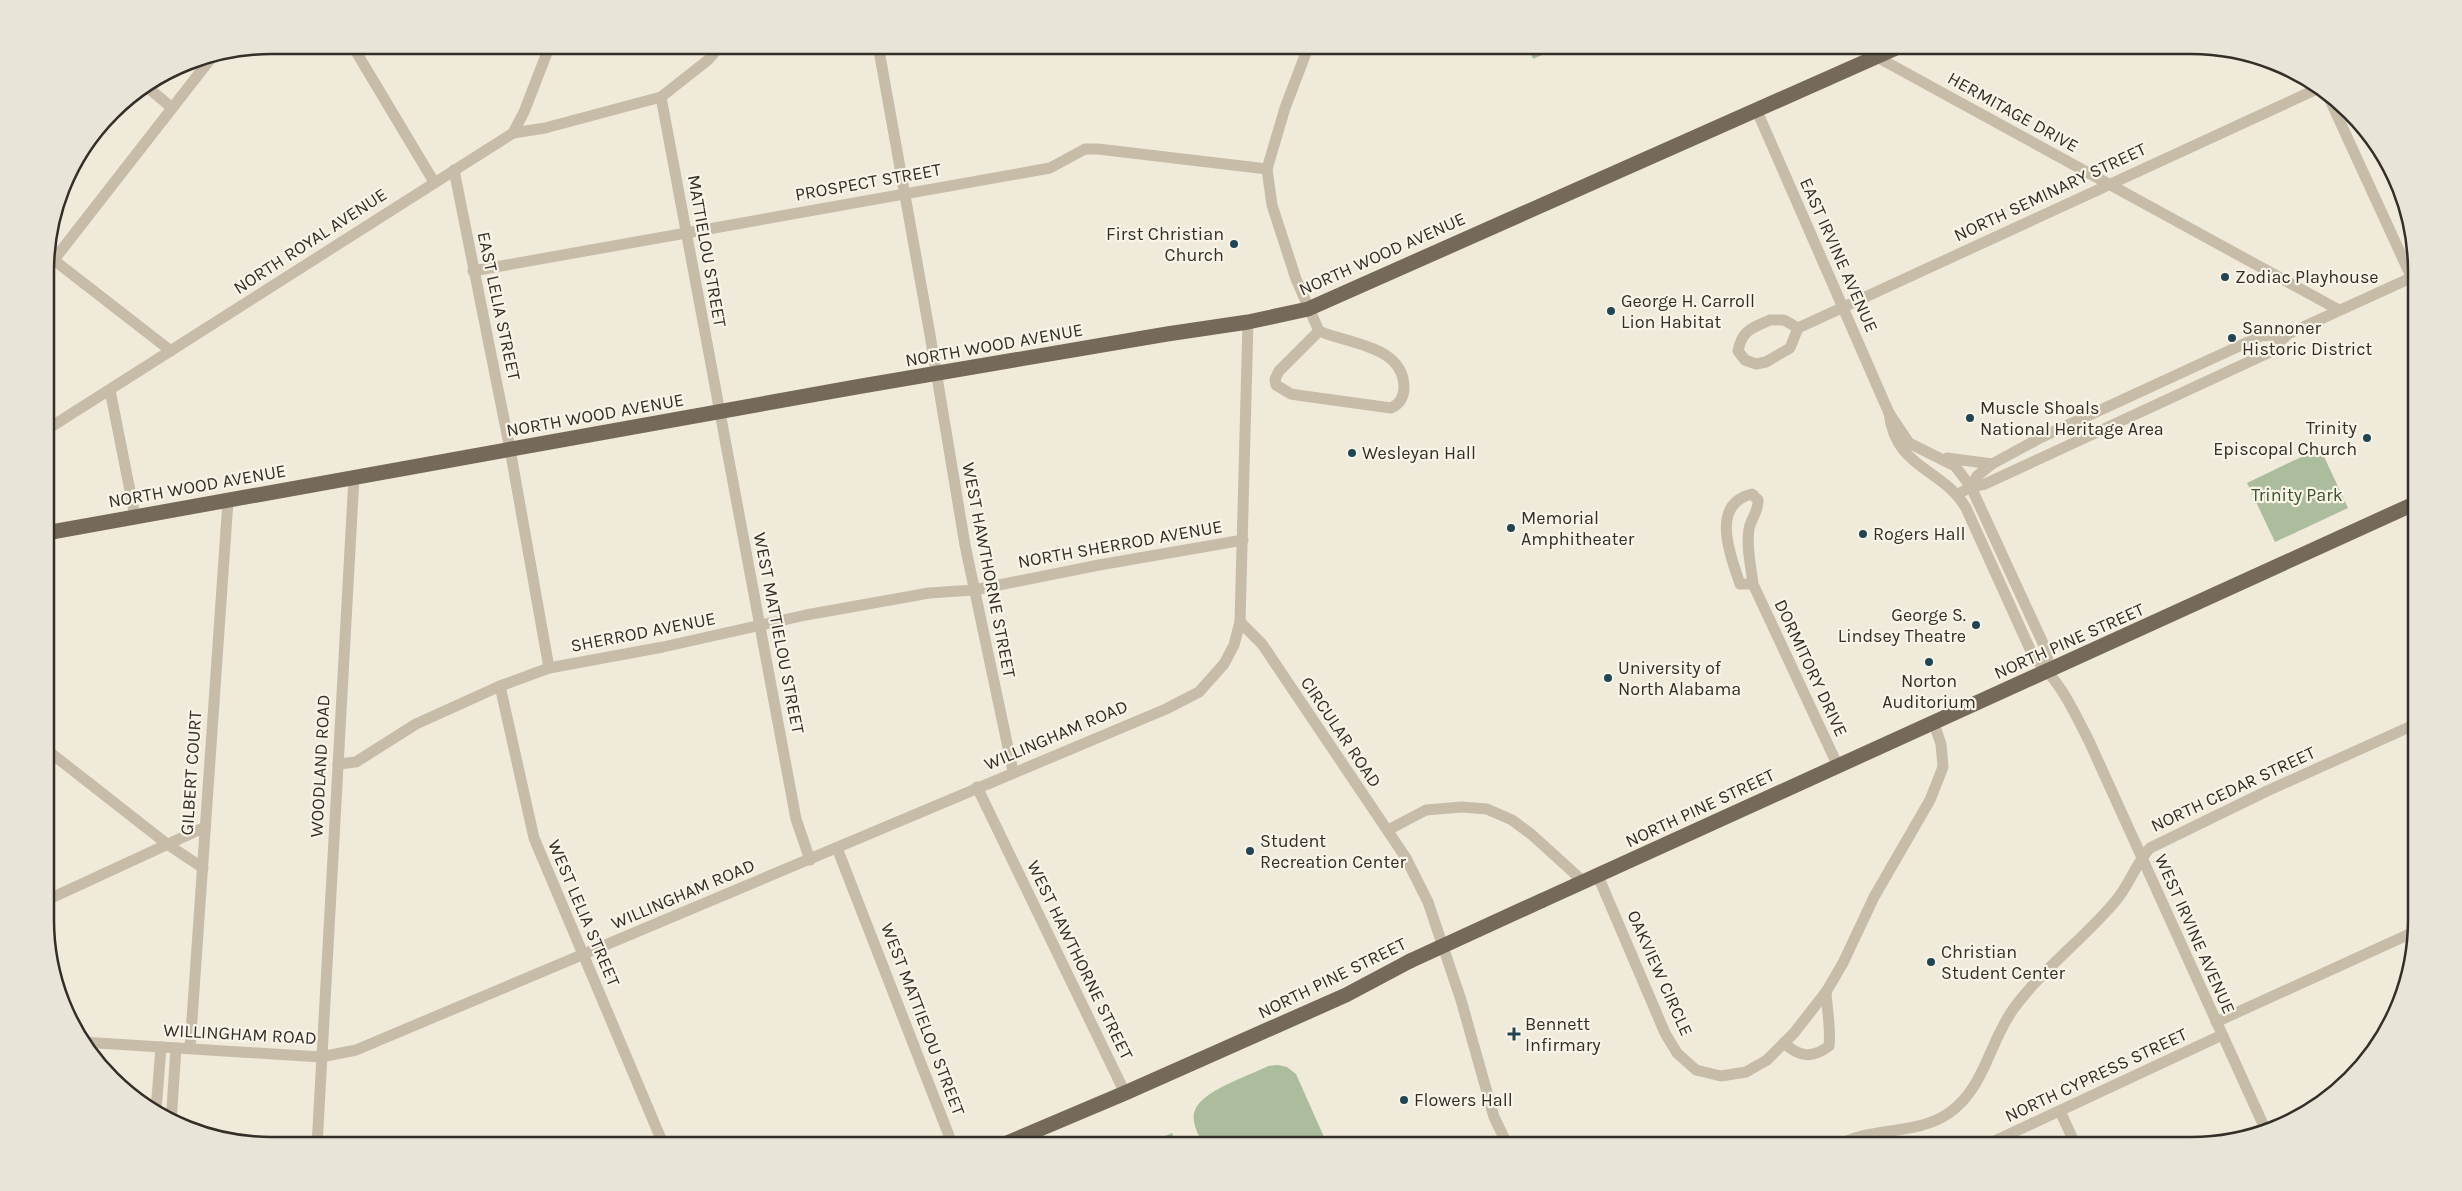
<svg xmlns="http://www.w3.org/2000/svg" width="2462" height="1191" viewBox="0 0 2462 1191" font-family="Karla,sans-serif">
<rect width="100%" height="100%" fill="#f0eadb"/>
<g fill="#acbd9d">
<path d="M1527,45H1564L1533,59Z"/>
<path d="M2320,448L2348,508L2275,542L2247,483Z"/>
<path d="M46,484L54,524L46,528Z"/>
<path d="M1278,1065L1287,1067L1296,1074L1328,1146H1204C1199,1136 1192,1124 1194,1113C1199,1091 1249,1076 1268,1066Z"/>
<path d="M1172,1133L1177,1146H1143Z"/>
</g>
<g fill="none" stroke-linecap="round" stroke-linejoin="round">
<g stroke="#c7bca8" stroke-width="11">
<path d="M352,45L434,182"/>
<path d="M878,45L929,329L965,545L1013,771"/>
<path d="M1309,45L1285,108L1267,169L1272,205L1296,279L1319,331"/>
<path d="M1855,45L2339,310"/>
<path d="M146,86L171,107"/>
<path d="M661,97L796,819L810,860"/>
<path d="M2330,100L2415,285"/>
<path d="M1757,111L1889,413C1896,470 1942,467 1966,508L2034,658C2061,682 2073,710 2089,741L2267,1133"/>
<path d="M513,133L545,128L661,97L708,60L721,45"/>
<path d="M454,170L510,449L549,668"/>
<path d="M46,254L171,351"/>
<path d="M46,270L212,57"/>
<path d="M473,271L1050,168L1085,149H1098L1267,169"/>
<path d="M1770,320H1784L1798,328L1790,348L1766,362L1756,364L1745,360L1738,351C1742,330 1752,328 1770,320Z"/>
<path d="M1798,328L2317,89"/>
<path d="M1319,331C1348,344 1403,345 1404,387C1404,397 1400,404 1391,408L1304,396L1291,394L1276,385L1275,379L1279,371Z"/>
<path d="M110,390L135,516"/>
<path d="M1889,413L1909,443L1955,466L1971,487L2047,652L2048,671"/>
<path d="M46,430L513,133L524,112L550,45"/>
<path d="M1947,458L1992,464"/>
<path d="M1971,487L1977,476L1992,464L2042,437L2261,336L2288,334"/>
<path d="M1958,494L1971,487L1985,484L2268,353L2288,334L2415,276"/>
<path d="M1753,584C1751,566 1746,547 1749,529C1751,518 1759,511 1758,500L1752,494C1709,504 1731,557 1740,584H1753L1838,766"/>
<path d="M1240,622L1262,644L1406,858L1428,902L1461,1000L1494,1117L1508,1146"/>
<path d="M500,686L534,838L664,1146"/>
<path d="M47,750L167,844L203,868"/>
<path d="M338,764L356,762L416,724L500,686L549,668L663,647L806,615L929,593L974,590L1099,565L1243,540"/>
<path d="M977,787L1125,1093"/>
<path d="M1388,830L1426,810L1462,807L1487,809L1512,820L1531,834L1585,883"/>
<path d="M837,848L953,1146"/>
<path d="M1598,876L1665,1033L1677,1053L1696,1070L1721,1076L1746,1072L1767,1060L1794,1033L1826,992L1843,963L1874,897L1930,800L1943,767L1941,744L1934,724"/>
<path d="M47,900L205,827"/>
<path d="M2216,1022L2414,932"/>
<path d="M82,1042L321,1057L356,1050L1166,709L1199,692L1224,664L1234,645L1240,622L1248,322"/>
<path d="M1784,1043C1799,1057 1812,1059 1829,1046C1831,1028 1827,1011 1826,992"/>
<path d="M190,1048L228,501"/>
<path d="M156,1111L161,1047"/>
<path d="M2060,1111L2076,1146"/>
<path d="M171,1123L176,1048"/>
<path d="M317,1146L354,477"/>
<path d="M1837,1146C1871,1126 1916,1136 1949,1113C1985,1088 1989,1042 2014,1008C2042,970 2082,940 2113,904C2129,887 2135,864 2150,848L2267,791L2416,724"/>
<path d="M1984,1146L2222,1035"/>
</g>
<g stroke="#75695a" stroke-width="15">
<path d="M46,533L856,387L1167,334L1248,322L1308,309L1903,45"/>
<path d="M1541,901L2416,503"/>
<path d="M1000,1146L1125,1093L1346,995L1410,961"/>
</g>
<path stroke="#75695a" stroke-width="15" d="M1410,961L1541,901"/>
</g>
<g fill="#214552" stroke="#f8f4e7" stroke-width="2">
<circle cx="1234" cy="244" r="5"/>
<circle cx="2225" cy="277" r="5"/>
<circle cx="1611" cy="311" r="5"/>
<circle cx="2232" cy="338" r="5"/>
<circle cx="1970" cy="418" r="5"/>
<circle cx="2367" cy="438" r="5"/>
<circle cx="1352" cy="453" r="5"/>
<circle cx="1511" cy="528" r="5"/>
<circle cx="1863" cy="534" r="5"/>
<circle cx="1976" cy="625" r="5"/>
<circle cx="1929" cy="662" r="5"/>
<circle cx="1608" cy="678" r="5"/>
<circle cx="1250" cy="851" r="5"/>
<circle cx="1931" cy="962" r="5"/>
<path d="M1511.5 1026.5h5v5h5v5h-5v5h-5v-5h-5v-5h5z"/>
<circle cx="1404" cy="1100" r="5"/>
</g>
<g text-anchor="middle" stroke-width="4.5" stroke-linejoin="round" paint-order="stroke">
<g font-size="18" fill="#342e28" stroke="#f8f4e7">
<text transform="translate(2013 112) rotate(29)" y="6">HERMITAGE DRIVE</text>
<text transform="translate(868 182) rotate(-10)" y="6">PROSPECT STREET</text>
<text transform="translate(2050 192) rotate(-25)" y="6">NORTH SEMINARY STREET</text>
<text transform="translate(310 241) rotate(-33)" y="6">NORTH ROYAL AVENUE</text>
<text transform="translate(707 251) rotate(80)" y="6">MATTIELOU STREET</text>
<text transform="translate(1382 254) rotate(-24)" y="6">NORTH WOOD AVENUE</text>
<text transform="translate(1839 255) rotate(66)" y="6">EAST IRVINE AVENUE</text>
<text transform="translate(499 306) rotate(78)" y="6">EAST LELIA STREET</text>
<text transform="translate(994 345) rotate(-10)" y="6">NORTH WOOD AVENUE</text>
<text transform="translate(595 415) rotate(-10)" y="6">NORTH WOOD AVENUE</text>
<text transform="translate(197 486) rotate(-10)" y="6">NORTH WOOD AVENUE</text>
<text transform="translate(1120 544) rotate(-10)" y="6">NORTH SHERROD AVENUE</text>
<text transform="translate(989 570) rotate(79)" y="6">WEST HAWTHORNE STREET</text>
<text transform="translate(643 632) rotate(-11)" y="6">SHERROD AVENUE</text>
<text transform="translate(779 633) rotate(79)" y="6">WEST MATTIELOU STREET</text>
<text transform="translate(2069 641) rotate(-24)" y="6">NORTH PINE STREET</text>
<text transform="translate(1811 668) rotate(65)" y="6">DORMITORY DRIVE</text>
<text transform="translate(1341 732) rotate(56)" y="6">CIRCULAR ROAD</text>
<text transform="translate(1056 735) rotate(-23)" y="6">WILLINGHAM ROAD</text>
<text transform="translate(320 766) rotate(-87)" y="6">WOODLAND ROAD</text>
<text transform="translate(191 773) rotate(-86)" y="6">GILBERT COURT</text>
<text transform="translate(2233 789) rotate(-25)" y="6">NORTH CEDAR STREET</text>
<text transform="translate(1700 808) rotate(-25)" y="6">NORTH PINE STREET</text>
<text transform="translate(683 894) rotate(-23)" y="6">WILLINGHAM ROAD</text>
<text transform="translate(584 913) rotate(67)" y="6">WEST LELIA STREET</text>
<text transform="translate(2195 934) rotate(66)" y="6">WEST IRVINE AVENUE</text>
<text transform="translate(1080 960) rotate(64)" y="6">WEST HAWTHORNE STREET</text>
<text transform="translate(1660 973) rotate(66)" y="6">OAKVIEW CIRCLE</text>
<text transform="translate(1332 978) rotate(-26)" y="6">NORTH PINE STREET</text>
<text transform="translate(923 1019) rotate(69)" y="6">WEST MATTIELOU STREET</text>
<text transform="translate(240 1034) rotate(3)" y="6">WILLINGHAM ROAD</text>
<text transform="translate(2096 1075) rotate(-25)" y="6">NORTH CYPRESS STREET</text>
</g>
<g font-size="18" fill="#342e28" stroke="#f8f4e7" text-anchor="start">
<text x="1224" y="240" text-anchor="end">First Christian<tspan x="1224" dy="21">Church</tspan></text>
<text x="2235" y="283">Zodiac Playhouse</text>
<text x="1621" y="307">George H. Carroll<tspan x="1621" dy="21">Lion Habitat</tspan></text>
<text x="2242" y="334">Sannoner<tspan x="2242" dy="21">Historic District</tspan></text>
<text x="1980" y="414">Muscle Shoals<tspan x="1980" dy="21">National Heritage Area</tspan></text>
<text x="2357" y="434" text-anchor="end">Trinity<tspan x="2357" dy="21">Episcopal Church</tspan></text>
<text x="1362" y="459">Wesleyan Hall</text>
<text x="1521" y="524">Memorial<tspan x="1521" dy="21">Amphitheater</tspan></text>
<text x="1873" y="540">Rogers Hall</text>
<text x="1966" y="621" text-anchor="end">George S.<tspan x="1966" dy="21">Lindsey Theatre</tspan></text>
<text x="1618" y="674">University of<tspan x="1618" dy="21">North Alabama</tspan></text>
<text x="1929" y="687" text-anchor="middle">Norton<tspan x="1929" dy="21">Auditorium</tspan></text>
<text x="1260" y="847">Student<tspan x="1260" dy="21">Recreation Center</tspan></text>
<text x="1941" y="958">Christian<tspan x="1941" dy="21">Student Center</tspan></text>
<text x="1525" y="1030">Bennett<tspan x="1525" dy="21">Infirmary</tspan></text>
<text x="1414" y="1106">Flowers Hall</text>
</g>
<g font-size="18" fill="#3c502e" stroke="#f8f4e7">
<text x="2297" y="501">Trinity Park</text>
</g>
</g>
<path d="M0 0H2462V1191H0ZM271 54H2191A217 217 0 0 1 2408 271V920A217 217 0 0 1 2191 1137H271A217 217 0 0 1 54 920V271A217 217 0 0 1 271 54Z" fill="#e8e4d8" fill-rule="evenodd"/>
<path fill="none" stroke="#342e28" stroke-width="2.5" d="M271 54H2191A217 217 0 0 1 2408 271V920A217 217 0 0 1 2191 1137H271A217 217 0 0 1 54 920V271A217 217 0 0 1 271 54Z"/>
</svg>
